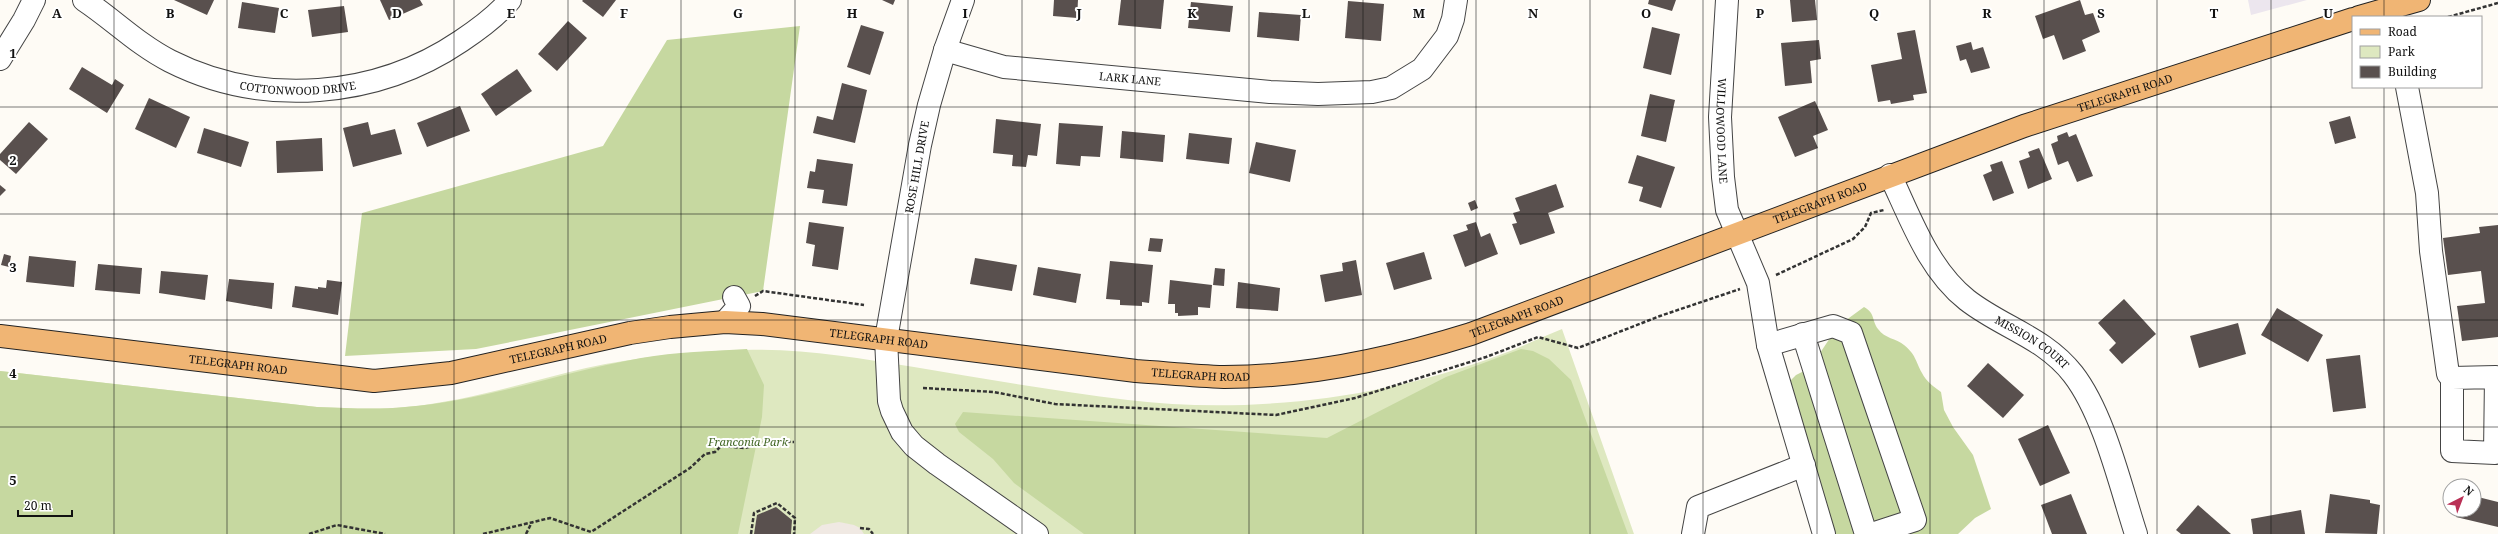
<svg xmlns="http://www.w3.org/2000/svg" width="2498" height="534" viewBox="0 0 2498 534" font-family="'Noto Serif',serif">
<rect width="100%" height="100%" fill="#fefbf5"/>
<path fill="#ece6ee" d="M2248,0H2307L2251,15Z"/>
<path fill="#dee8c0" d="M1562,329L1634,534H0V371L317,407C347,408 377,410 406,407C467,401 526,382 586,368C638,357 691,351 744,350C802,348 857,358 914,367C985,379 1056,391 1128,400C1249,415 1383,398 1497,356C1519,348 1540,338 1562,329Z"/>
<g fill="#c6d8a0">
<path d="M800,26L763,291L476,349L345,356L362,213L603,146L667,40Z"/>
<path d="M1864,307C1876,314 1871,319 1878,329C1885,339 1896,338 1904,345C1916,355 1915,360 1922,373C1926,381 1934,387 1941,392L1944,410L1953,427L1973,455L1991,509L1975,518L1958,534H1830L1827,503L1820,490L1786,385L1796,375L1810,368L1838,326Z"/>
<path d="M747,349L764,385L762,417L738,534H0V371L317,407C347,408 376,410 405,407C485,401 562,372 641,358C676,352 712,351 747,349Z"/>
<path d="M1521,349L1533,351L1549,359L1571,380L1628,534H1084L1014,483L993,459L959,432L955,424L963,412L1327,438L1446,377Z"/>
</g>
<path fill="#f0e9e3" d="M839,522L854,525L860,528L864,534H810L822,525Z"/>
<g fill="#59504e">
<path d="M174,0H214L207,15Z"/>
<path d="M380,0H420L423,5L389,20Z"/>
<path d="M583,0H616L603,17L582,1Z"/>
<path d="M882,0H895L893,5Z"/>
<path d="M1054,0H1078L1077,18L1053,16Z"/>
<path d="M1121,0H1164L1161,29L1118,25Z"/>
<path d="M1649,0H1676L1672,11L1648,4Z"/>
<path d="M1790,0H1815L1817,20L1792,22Z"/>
<path d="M2080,0L2085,15L2093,13L2100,32L2082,40L2086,51L2063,60L2054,35L2043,39L2035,16Z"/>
<path d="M1348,1L1384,4L1381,41L1345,38Z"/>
<path d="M242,2L279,8L275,33L238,28Z"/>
<path d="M1191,2L1233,6L1230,32L1188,28Z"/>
<path d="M344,6L348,32L312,37L308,10Z"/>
<path d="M1259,12L1301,15L1299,41L1257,37Z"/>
<path d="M568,21L587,38L557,71L538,54Z"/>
<path d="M861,25L884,32L870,75L847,67Z"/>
<path d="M1652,27L1680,34L1671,75L1643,68Z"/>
<path d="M1915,30L1927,93L1913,95L1914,100L1891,104L1890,100L1878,102L1871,65L1902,59L1897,33Z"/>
<path d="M1819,40L1821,59L1810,61L1812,83L1785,86L1781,43Z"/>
<path d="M1971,42L1973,50L1983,47L1990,68L1971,73L1966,59L1960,61L1956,46Z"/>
<path d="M82,67L112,85L115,79L124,85L107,113L69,89Z"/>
<path d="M517,69L532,91L496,116L481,94Z"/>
<path d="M842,83L867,90L855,143L813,133L817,116L833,120Z"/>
<path d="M1650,94L1675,100L1666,142L1641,136Z"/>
<path d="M149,98L190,117L176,148L135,129Z"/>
<path d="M1815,101L1828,130L1813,136L1818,148L1795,157L1778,117Z"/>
<path d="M460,106L470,131L427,147L417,123Z"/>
<path d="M2350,116L2356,138L2335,144L2329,122Z"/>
<path d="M996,119L1041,124L1037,156L1028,155L1026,167L1012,166L1013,155L993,153Z"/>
<path d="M29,122L48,139L16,174L0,160V154Z"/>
<path d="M368,122L371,135L395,129L402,154L353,167L343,128Z"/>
<path d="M1059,123L1103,126L1100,157L1081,156L1080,166L1056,164Z"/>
<path d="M204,128L249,142L241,167L197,153Z"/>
<path d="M1122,131L1165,135L1163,162L1120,158Z"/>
<path d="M2067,132L2069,137L2076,134L2093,176L2077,182L2068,161L2058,165L2051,144L2058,141L2057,136Z"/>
<path d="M1189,133L1232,138L1229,164L1186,159Z"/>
<path d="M322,138L323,171L277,173L276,141Z"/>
<path d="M1256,142L1296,150L1290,182L1249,173Z"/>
<path d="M2039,148L2052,179L2028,189L2019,161L2030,157L2028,152Z"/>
<path d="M1637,155L1675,167L1661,208L1639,201L1643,187L1628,183Z"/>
<path d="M817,159L853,164L847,206L822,203L824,190L807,188L810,171L815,172Z"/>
<path d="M2002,161L2014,193L1993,201L1983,175L1992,171L1990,165Z"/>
<path d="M1556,184L1564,207L1548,213L1555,233L1520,245L1512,224L1517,223L1513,213L1520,211L1515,198Z"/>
<path d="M0,185L6,190L0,196Z"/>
<path d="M1475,200L1478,208L1471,211L1468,203Z"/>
<path d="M809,222L844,227L838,270L812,266L815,245L806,243Z"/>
<path d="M1476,222L1481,237L1490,233L1498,254L1465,267L1453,235L1468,230L1466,225Z"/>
<path d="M2498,225V337L2462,341L2457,306L2485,303L2481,271L2448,275L2443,238L2480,233L2479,227Z"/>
<path d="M1150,238L1163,239L1161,252L1148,251Z"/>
<path d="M1424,252L1432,279L1394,290L1386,263Z"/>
<path d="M4,254L11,256L9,267L1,265Z"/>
<path d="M29,256L76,261L74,287L26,282Z"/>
<path d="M975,258L1017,265L1012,291L970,284Z"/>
<path d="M1356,260L1362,295L1325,302L1320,275L1343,271L1342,263Z"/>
<path d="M1110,261L1153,265L1149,303L1142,302V306L1120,305V300L1106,299Z"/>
<path d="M98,264L142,268L140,294L95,290Z"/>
<path d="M1038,267L1081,274L1076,303L1033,295Z"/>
<path d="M1215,268L1225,269L1224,286L1213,285Z"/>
<path d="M161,271L208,275L205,300L159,293Z"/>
<path d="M229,279L274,283L272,309L226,301Z"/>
<path d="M327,280L342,282L338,315L292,307L295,286L318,289V287L326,288Z"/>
<path d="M1170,280L1212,285L1210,308L1198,307V315L1178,316V313H1175V304H1168Z"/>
<path d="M1238,282L1280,288L1278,311L1236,308Z"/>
<path d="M2124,299L2156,334L2122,364L2109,350L2116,343L2098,323Z"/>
<path d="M2277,308L2323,335L2308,362L2261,335Z"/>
<path d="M2238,323L2246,354L2199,368L2190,336Z"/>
<path d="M2360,355L2366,408L2333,412L2326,359Z"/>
<path d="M1988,363L2024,395L2003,418L1967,386Z"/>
<path d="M2048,425L2070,473L2040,486L2018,439Z"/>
<path d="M2071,494L2087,534H2052L2041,505Z"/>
<path d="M2330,494L2370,500V503L2380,505L2377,534L2325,533Z"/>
<path d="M2474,496L2498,502V527L2456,517L2457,510H2474Z"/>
<path d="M2198,505L2231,534H2181L2176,530Z"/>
<path d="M776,507L792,520L791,534H754L757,515Z"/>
<path d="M2301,510L2305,534H2253L2251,519Z"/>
</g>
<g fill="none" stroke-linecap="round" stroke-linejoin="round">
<defs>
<g id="minor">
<path id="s1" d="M84,0C114,20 137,44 170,61C263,108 377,98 461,41C479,29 497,16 510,0"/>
<path d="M963,0L945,50L929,105L920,145L886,339L889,401L892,411L902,432L914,446L937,464L1037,534"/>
<path id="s2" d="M1727,0L1720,117L1723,177L1727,210L1758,283L1768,345L1824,534"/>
<path id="s3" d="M945,50L1004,67L1270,92L1318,94L1372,92L1391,88L1422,69L1447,36L1453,19L1456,0"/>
<path d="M0,59L24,20L34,0"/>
<path d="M2407,87L2427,193L2431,251L2448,374L2452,378L2496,377L2495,453L2452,451V378"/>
<path id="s4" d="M1890,175C1911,219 1928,269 1967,300C2003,328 2044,337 2073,374C2104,414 2120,485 2136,534"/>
<path d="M725,322L739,306L734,297"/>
<path d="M1803,334L1866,534"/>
<path d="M1768,345L1833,326L1851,333L1915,520L1872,534"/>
<path d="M1693,534L1698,507L1804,465"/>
</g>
<g id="major">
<path d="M2359,17L2419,0"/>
<path id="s5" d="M0,336L374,381L451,373L630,333L670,327L725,322L762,324L1136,371C1166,373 1195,376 1224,377C1308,377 1391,359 1471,334L2024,126L2353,19"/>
</g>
</defs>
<use href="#minor" stroke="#444" stroke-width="24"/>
<use href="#major" stroke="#222" stroke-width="24"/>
<g stroke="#333" stroke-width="2.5" stroke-dasharray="4 2" stroke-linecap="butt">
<path d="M2448,17L2498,3"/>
<path d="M1776,275L1853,239L1865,227L1871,213L1884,210"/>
<path d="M755,296L763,291L864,305"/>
<path d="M923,388L994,392L1055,404L1276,415L1355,398L1486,357L1538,337L1578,348L1660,316L1740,289"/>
<path d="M860,528L869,529L873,534"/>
<path d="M309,534L337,525L385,534"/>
<path d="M483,534L550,518L591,532L690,468L705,454L715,452L721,446L745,448L769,441L794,442"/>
<path d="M526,534L532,522"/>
<path d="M751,534L754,513L777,503L795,518L794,534"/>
</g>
<use href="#minor" stroke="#fff" stroke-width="22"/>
<use href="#major" stroke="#f0b574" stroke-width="22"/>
</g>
<path fill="none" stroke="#111" stroke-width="1" stroke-opacity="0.55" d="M114,0V534M227,0V534M341,0V534M454,0V534M568,0V534M681,0V534M795,0V534M908,0V534M1022,0V534M1135,0V534M1249,0V534M1363,0V534M1476,0V534M1590,0V534M1703,0V534M1817,0V534M1930,0V534M2044,0V534M2157,0V534M2271,0V534M2384,0V17M2384,87V534M0,107H2498M0,214H2498M0,320H2498M0,427H2498"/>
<g text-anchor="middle" stroke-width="4" stroke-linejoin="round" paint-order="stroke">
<g font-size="11" fill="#111" stroke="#fff">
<text dy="4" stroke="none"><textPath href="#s3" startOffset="188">LARK LANE</textPath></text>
<text dy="4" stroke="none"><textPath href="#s1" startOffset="238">COTTONWOOD DRIVE</textPath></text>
<text dy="4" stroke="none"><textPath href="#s5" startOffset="2184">TELEGRAPH ROAD</textPath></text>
<text dy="4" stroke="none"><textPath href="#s2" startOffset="131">WILLOWOOD LANE</textPath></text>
<text transform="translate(917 167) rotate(-80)" y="4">ROSE HILL DRIVE</text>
<text dy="4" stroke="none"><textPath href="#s5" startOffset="1860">TELEGRAPH ROAD</textPath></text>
<text dy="4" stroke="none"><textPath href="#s5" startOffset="1536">TELEGRAPH ROAD</textPath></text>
<text dy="4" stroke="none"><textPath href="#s5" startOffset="888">TELEGRAPH ROAD</textPath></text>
<text dy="4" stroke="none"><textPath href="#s4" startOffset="226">MISSION COURT</textPath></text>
<text dy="4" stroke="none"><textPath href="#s5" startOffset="564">TELEGRAPH ROAD</textPath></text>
<text dy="4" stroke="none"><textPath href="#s5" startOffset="240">TELEGRAPH ROAD</textPath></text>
<text dy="4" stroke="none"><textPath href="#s5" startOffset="1212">TELEGRAPH ROAD</textPath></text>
</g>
<g font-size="11" font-style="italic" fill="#416624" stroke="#fff">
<text x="748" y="446">Franconia Park</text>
</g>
</g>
<g font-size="13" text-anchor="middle" font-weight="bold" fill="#111" stroke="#fff" stroke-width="4" stroke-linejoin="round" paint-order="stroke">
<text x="57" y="18">A</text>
<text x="170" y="18">B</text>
<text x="284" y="18">C</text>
<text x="397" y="18">D</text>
<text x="511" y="18">E</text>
<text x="624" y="18">F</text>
<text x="738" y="18">G</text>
<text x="852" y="18">H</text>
<text x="965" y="18">I</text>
<text x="1079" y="18">J</text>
<text x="1192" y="18">K</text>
<text x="1306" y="18">L</text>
<text x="1419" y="18">M</text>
<text x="1533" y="18">N</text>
<text x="1646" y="18">O</text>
<text x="1760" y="18">P</text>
<text x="1874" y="18">Q</text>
<text x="1987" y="18">R</text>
<text x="2101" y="18">S</text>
<text x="2214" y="18">T</text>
<text x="2328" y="18">U</text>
<text x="13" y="58">1</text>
<text x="13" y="165">2</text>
<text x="13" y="272">3</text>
<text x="13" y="378">4</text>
<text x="13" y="485">5</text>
</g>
<rect x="2352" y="16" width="130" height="72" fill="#ffffff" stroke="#a0a0a0"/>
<rect x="2360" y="29" width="20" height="6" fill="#f0b574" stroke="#a0a0a0"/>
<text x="2388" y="36" font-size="12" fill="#111111">Road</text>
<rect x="2360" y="46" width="20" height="12" fill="#dee8c0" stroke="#a0a0a0"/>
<text x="2388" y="56" font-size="12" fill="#111111">Park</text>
<rect x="2360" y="66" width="20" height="12" fill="#59504e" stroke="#a0a0a0"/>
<text x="2388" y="76" font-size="12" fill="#111111">Building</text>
<g transform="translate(2462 498) rotate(42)"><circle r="19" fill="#ffffff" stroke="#a0a0a0"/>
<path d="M0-3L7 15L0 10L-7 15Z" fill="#ba3056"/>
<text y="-6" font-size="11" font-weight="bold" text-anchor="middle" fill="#111111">N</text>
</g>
<path d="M18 510v6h54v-6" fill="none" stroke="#111111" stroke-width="2"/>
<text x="24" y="510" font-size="12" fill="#111111" stroke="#ffffff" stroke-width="3" paint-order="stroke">20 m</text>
</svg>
